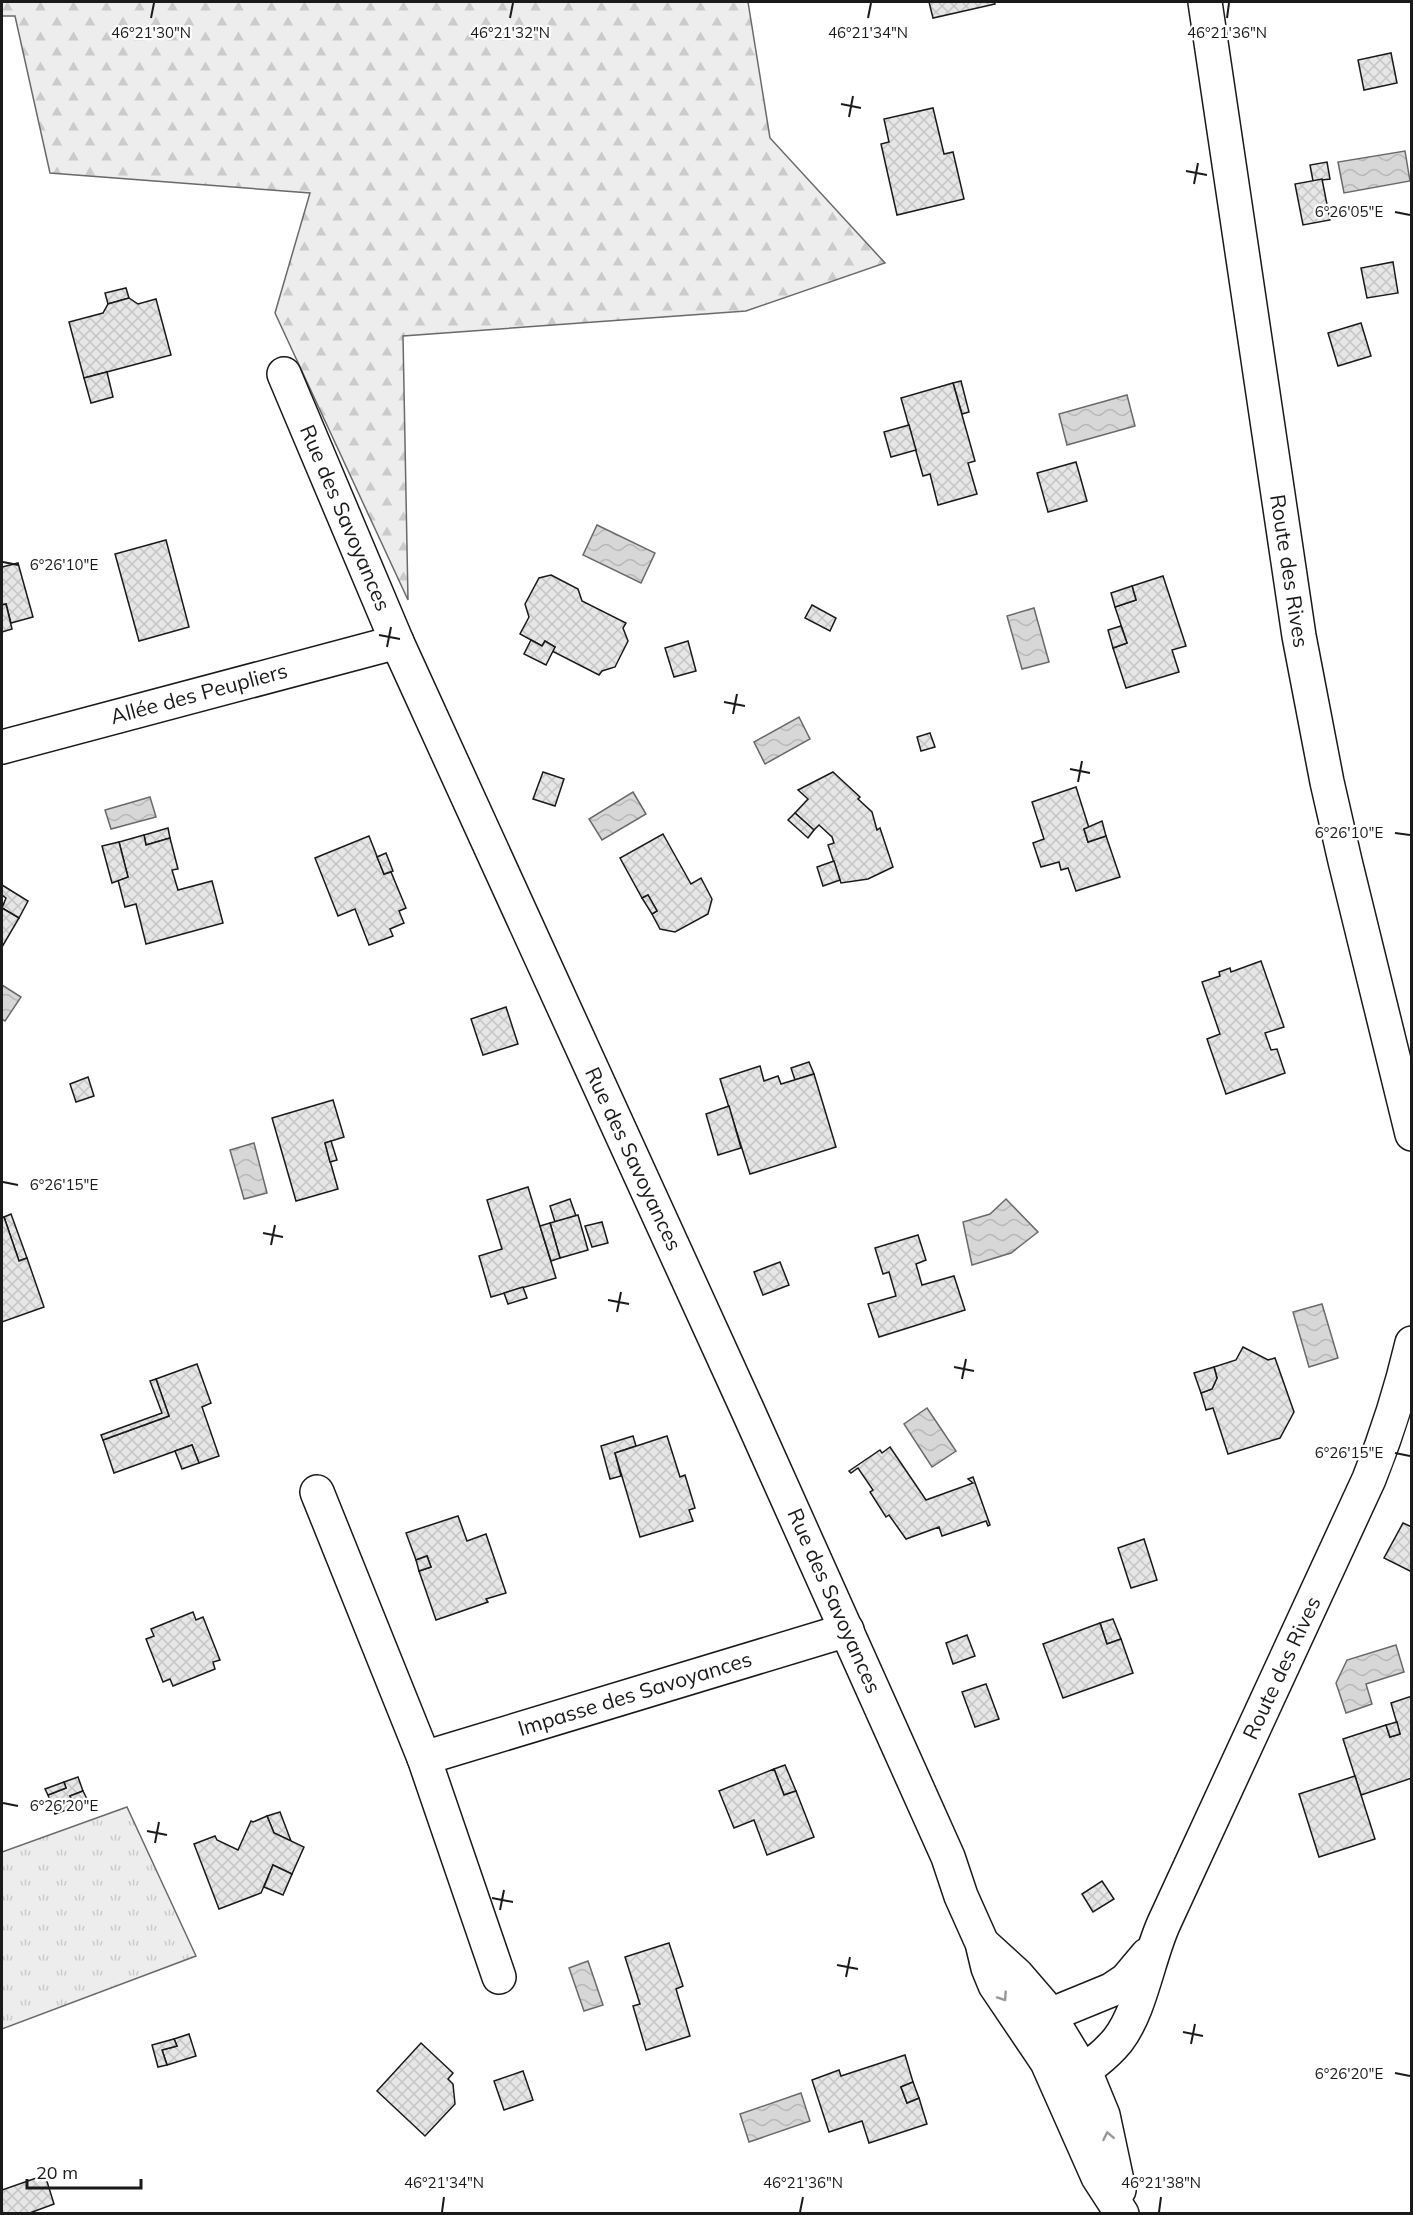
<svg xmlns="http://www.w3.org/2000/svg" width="1413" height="2215" viewBox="0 0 1413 2215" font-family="Mulish,sans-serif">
<defs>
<pattern id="grass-tufts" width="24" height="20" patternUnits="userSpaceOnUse" patternTransform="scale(1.5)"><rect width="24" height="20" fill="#ededed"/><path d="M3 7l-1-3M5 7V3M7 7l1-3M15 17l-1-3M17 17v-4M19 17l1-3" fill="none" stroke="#cbcbcb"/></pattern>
<pattern id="forest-firs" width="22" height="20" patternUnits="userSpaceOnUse" patternTransform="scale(1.5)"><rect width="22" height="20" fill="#ededed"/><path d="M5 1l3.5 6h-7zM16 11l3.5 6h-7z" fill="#cbcbcb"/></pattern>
<pattern id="water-waves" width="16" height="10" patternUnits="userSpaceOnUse" patternTransform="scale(1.5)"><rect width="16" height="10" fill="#d7d7d7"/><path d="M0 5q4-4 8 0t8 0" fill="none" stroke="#b8b8b8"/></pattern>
<pattern id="building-cross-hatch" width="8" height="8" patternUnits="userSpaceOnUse" patternTransform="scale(1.5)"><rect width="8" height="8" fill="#e6e6e6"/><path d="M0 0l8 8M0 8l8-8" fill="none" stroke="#c5c5c5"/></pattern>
</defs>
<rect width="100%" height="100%" fill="#fff"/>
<path fill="url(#grass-tufts)" stroke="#6a6a6a" stroke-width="1.5" d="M127,1807L196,1956L2,2029V1852Z"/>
<path fill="url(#forest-firs)" stroke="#6a6a6a" stroke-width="1.5" d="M2,2H748L770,138L885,263L746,311L403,336L408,600L275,313L310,193L50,173L15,16H2Z"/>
<g fill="url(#water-waves)" stroke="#6a6a6a" stroke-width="1.5">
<path d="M1405,151L1410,181L1344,193L1338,162Z"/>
<path d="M1127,395L1135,426L1067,445L1059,414Z"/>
<path d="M597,525L655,553L641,583L583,555Z"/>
<path d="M1034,608L1049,662L1022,669L1007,616Z"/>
<path d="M799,717L810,739L765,764L754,742Z"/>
<path d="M633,792L646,814L602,840L589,819Z"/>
<path d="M150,797L156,817L111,829L105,810Z"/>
<path d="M2,985L21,997L5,1021L2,1019Z"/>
<path d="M254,1143L267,1193L244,1199L230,1150Z"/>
<path d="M1006,1199L1038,1232L1011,1253L972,1265L963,1222L990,1214Z"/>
<path d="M1322,1304L1338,1358L1309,1367L1293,1312Z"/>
<path d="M927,1408L956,1451L932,1467L904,1424Z"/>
<path d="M1396,1645L1404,1672L1366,1684L1372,1704L1346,1713L1336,1683L1347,1660Z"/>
<path d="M588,1961L603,2005L584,2011L569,1968Z"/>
<path d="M801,2093L810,2121L749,2142L740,2114Z"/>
</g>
<g fill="url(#building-cross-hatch)" stroke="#1a1a1a" stroke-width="1.5">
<path d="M929,2H994L995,4L933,18Z"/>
<path d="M1391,53L1397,83L1364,90L1358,60Z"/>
<path d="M933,108L944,154L953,152L964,199L897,215L881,144L889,142L884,119Z"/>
<path d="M1327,162L1330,179L1313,181L1310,165Z"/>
<path d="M1322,179L1330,220L1303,225L1295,184Z"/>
<path d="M1393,262L1398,293L1367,298L1361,268Z"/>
<path d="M126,288L129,298L108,304L105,293Z"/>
<path d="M129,298L138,304L156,299L171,355L84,378L69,322L103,313L108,304Z"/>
<path d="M1361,323L1371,356L1338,366L1328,333Z"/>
<path d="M107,372L113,397L91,403L84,378Z"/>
<path d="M961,381L969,412L962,414L953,383Z"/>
<path d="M953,383L975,461L968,463L977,494L938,505L930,474L923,476L901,398Z"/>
<path d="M909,425L916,450L891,457L884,432Z"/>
<path d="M1076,462L1087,501L1048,512L1037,473Z"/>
<path d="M166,540L189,627L139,641L115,554Z"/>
<path d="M18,563L33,617L11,623L6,604L2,605V567Z"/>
<path d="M551,575L578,589L582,601L626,623L623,628L628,641L615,667L602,671L599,675L552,651L555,647L545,641L542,646L520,634L529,617L525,604L539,578Z"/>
<path d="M1163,576L1186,646L1172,650L1179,672L1126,688L1113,648L1127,643L1115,607L1136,600L1132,586Z"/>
<path d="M1132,586L1136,600L1115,607L1111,593Z"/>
<path d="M6,604L12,629L2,632V605Z"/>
<path d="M812,605L836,618L830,631L805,618Z"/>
<path d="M1121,626L1127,643L1113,648L1108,630Z"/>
<path d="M531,640L542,646L545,641L555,647L546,665L524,654Z"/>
<path d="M688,641L696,671L674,677L665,648Z"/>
<path d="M930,733L935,747L921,751L917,737Z"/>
<path d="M543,772L564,779L555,806L533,799Z"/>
<path d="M833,772L860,797L858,799L872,812L877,830L880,828L893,867L868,879L841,883L828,845L834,843L832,837L819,825L814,830L795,813L808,799L798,790Z"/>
<path d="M1076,787L1089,828L1084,829L1088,842L1106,836L1120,877L1076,891L1068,868L1061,870L1059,862L1041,867L1033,843L1044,839L1032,802Z"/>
<path d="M795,813L814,830L808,838L788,820Z"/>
<path d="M1102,821L1106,836L1088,842L1084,829Z"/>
<path d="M168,828L170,838L146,845L144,835Z"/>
<path d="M663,834L691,884L701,878L712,899L708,914L675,932L660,929L652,914L657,911L648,895L642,898L620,858Z"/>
<path d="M144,835L146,845L170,838L178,869L172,870L178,890L212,881L223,923L146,944L136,904L125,907L118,880L128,877L119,842Z"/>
<path d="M369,836L384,874L391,872L406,908L399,911L404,923L390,929L393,936L369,945L355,909L338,916L315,858Z"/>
<path d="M119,842L128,877L112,883L102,846Z"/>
<path d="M386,853L393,871L384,874L377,857Z"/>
<path d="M834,861L840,880L823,886L817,867Z"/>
<path d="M2,885L28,901L19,918L2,908L6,898L2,895Z"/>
<path d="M648,895L657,911L652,914L642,898Z"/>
<path d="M2,908L19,918L2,947Z"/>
<path d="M1261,961L1284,1027L1265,1033L1271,1050L1277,1049L1285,1073L1226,1094L1207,1039L1220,1034L1202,982L1220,976L1219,972L1230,968L1231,972Z"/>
<path d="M506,1007L518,1044L483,1055L471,1019Z"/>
<path d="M809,1062L814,1074L795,1080L791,1068Z"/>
<path d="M760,1066L764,1081L778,1076L781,1084L814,1074L836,1147L750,1174L720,1079Z"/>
<path d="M88,1077L94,1096L76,1102L70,1084Z"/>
<path d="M333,1100L344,1137L325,1143L338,1189L296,1201L272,1118Z"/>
<path d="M729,1106L741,1148L718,1155L706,1114Z"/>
<path d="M331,1141L337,1160L330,1162L325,1143Z"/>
<path d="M528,1187L556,1278L491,1297L479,1256L502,1249L487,1200Z"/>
<path d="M570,1199L576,1216L555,1222L550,1206Z"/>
<path d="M11,1214L27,1258L19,1261L4,1217Z"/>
<path d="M578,1215L588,1250L560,1258L550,1223Z"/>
<path d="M4,1217L19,1261L27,1258L44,1307L2,1322V1218Z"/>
<path d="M602,1222L608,1243L592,1247L585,1226Z"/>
<path d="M550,1223L560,1258L551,1261L540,1226Z"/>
<path d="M918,1235L926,1260L916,1264L922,1285L954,1276L965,1310L879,1337L868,1304L896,1296L889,1272L883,1274L875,1248Z"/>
<path d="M780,1262L789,1285L763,1295L754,1272Z"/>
<path d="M523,1287L527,1298L508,1304L504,1293Z"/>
<path d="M1243,1347L1268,1360L1275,1358L1294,1412L1280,1438L1228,1454L1213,1408L1206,1410L1201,1393L1212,1389L1217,1378L1214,1367L1236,1360Z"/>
<path d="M197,1364L211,1403L202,1407L219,1456L199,1463L192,1445L114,1473L103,1440L169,1416L156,1379Z"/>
<path d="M1214,1367L1217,1378L1212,1389L1201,1393L1194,1373Z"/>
<path d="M156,1379L169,1416L103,1440L101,1435L162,1413L150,1381Z"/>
<path d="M633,1436L636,1446L615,1453L621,1476L610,1479L601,1446Z"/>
<path d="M667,1436L680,1477L685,1475L695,1508L689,1510L693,1521L640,1537L615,1453Z"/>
<path d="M192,1445L199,1463L182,1469L175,1451Z"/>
<path d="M890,1447L926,1500L973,1483L968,1479L973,1477L990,1525L988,1526L986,1521L942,1536L939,1527L906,1539L889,1515L886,1517L870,1492L873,1490L858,1468L851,1473L849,1471L880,1450L882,1453Z"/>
<path d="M458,1516L467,1541L486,1534L506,1593L486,1599L488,1602L436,1620L419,1571L431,1567L427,1556L416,1560L406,1533Z"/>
<path d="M1403,1523L1412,1527V1572L1384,1558Z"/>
<path d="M1144,1539L1157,1580L1131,1588L1118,1548Z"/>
<path d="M427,1556L431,1567L419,1571L416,1560Z"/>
<path d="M193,1612L196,1620L203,1617L220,1660L213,1662L215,1669L173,1686L170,1679L163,1682L146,1639L154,1636L151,1629Z"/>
<path d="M1113,1619L1121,1639L1107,1644L1100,1623Z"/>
<path d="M1100,1623L1107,1644L1121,1639L1133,1673L1063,1698L1043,1644Z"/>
<path d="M967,1635L975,1656L953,1664L946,1643Z"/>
<path d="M986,1684L999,1719L975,1727L962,1692Z"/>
<path d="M1412,1696V1778L1361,1795L1343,1739L1386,1725L1390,1737L1400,1734L1391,1703Z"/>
<path d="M1397,1722L1400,1734L1390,1737L1386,1725Z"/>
<path d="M785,1765L796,1791L784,1795L774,1769Z"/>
<path d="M774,1769L784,1795L796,1791L814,1837L767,1855L754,1820L734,1828L719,1791Z"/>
<path d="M1355,1776L1375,1839L1319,1857L1299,1794Z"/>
<path d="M78,1777L83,1791L70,1796L74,1807L55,1814L48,1795L66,1788L64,1782Z"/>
<path d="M64,1782L66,1788L48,1795L45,1789Z"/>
<path d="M83,1791L88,1801L74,1807L70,1796Z"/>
<path d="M280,1812L291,1841L274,1833L267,1816Z"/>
<path d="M267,1816L274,1833L304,1847L292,1874L273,1865L261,1893L219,1909L194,1844L215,1836L217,1840L238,1850L251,1821L253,1822Z"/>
<path d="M273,1865L292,1874L283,1895L264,1887Z"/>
<path d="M1102,1881L1114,1899L1093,1912L1082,1894Z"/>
<path d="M669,1943L683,1986L676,1989L690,2036L646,2050L633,2006L640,2004L625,1957Z"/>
<path d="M189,2034L196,2056L167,2065L162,2050L177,2046L174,2039Z"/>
<path d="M174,2039L177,2046L162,2050L167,2065L158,2067L152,2045Z"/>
<path d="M421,2043L453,2073L448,2079L453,2084L455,2104L425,2136L377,2091Z"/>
<path d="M905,2055L913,2082L901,2087L907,2103L919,2098L927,2124L869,2143L862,2121L829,2132L812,2080L839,2070L841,2076Z"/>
<path d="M523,2071L533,2100L504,2110L494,2081Z"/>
<path d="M913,2082L919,2098L907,2103L901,2087Z"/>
<path d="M45,2175L54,2204L27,2214H2V2190Z"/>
</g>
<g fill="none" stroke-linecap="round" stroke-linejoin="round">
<defs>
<g id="minor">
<path d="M1205,2L1299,636L1327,782L1345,861L1412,1134"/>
<path d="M284,374L397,642L748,1411L948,1857L961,1896L982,1943L988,1968L995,1985L1047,2062L1098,2177L1122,2214"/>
<path d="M2,747L397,642"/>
<path d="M317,1492L424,1758L499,1977"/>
<path d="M424,1758L847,1630"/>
<path d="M983,1944L1017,1975L1042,2004L1089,2081L1103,2115L1119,2190"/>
<path d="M1028,2024L1111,1990L1126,1980L1147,1955"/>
<path d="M1059,2087C1080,2073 1102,2060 1118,2040C1141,2010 1148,1958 1164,1923L1369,1479C1387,1434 1401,1390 1412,1343"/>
</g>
</defs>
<use href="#minor" stroke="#1a1a1a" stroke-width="36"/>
<use href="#minor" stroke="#fff" stroke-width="33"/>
</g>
<defs><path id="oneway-chevron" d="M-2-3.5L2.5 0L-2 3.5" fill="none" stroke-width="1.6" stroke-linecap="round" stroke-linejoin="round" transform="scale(1.5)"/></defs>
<g stroke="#989898">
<use href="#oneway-chevron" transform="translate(1003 1997) rotate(56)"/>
<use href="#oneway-chevron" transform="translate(1108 2136) rotate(-101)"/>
</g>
<path fill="none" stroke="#1a1a1a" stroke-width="2" d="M151,18L154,3M510,18L513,3M868,18L871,3M1227,18L1229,3M841,104L861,108M849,117L853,96M1186,171L1207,175M1194,184L1198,163M1395,212L1410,215M3,562L18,565M379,635L400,639M387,647L391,627M724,702L745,706M733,714L737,694M1070,769L1090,773M1078,782L1082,761M1395,833L1410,835M3,1182L18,1185M263,1233L283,1237M271,1245L275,1225M608,1300L629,1304M617,1312L621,1292M954,1367L974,1371M962,1379L966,1359M1395,1453L1410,1456M3,1803L18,1806M147,1831L167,1835M155,1843L159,1822M492,1898L513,1902M500,1910L504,1890M837,1965L858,1969M846,1977L850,1957M1183,2032L1203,2036M1191,2044L1195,2024M1395,2073L1410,2076M442,2212L444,2197M800,2212L803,2197M1159,2212L1161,2197"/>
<g text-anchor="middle" stroke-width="4.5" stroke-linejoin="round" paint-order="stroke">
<g font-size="21" fill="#1a1a1a" stroke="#fff">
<text transform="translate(345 518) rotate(67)" y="7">Rue des Savoyances</text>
<text transform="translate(1289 571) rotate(81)" y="7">Route des Rives</text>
<text transform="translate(199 694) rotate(-15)" y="7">Allée des Peupliers</text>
<text transform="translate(633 1159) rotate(65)" y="7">Rue des Savoyances</text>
<text transform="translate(834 1601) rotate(66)" y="7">Rue des Savoyances</text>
<text transform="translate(1282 1668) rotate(-65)" y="7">Route des Rives</text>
<text transform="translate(635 1694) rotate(-17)" y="7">Impasse des Savoyances</text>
</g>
</g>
<g font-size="15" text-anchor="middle" fill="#1a1a1a" stroke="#fff" stroke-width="4.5" stroke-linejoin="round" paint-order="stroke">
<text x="510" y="38">46°21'32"N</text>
<text x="868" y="38">46°21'34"N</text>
<text x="1227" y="38">46°21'36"N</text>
<text x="151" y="38">46°21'30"N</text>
<text x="1349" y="217">6°26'05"E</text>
<text x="64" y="570">6°26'10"E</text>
<text x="1349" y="838">6°26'10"E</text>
<text x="64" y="1190">6°26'15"E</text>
<text x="1349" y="1458">6°26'15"E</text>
<text x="64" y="1811">6°26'20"E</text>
<text x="1349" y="2079">6°26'20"E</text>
<text x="444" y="2188">46°21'34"N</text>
<text x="803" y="2188">46°21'36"N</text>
<text x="1161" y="2188">46°21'38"N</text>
</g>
<rect width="1413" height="2215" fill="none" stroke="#1a1a1a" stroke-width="6"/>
<path d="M27 2179v9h114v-9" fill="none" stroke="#1a1a1a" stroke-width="3"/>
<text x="36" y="2179" font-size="18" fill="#1a1a1a" stroke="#ffffff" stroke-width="4.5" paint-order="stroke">20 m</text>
</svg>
